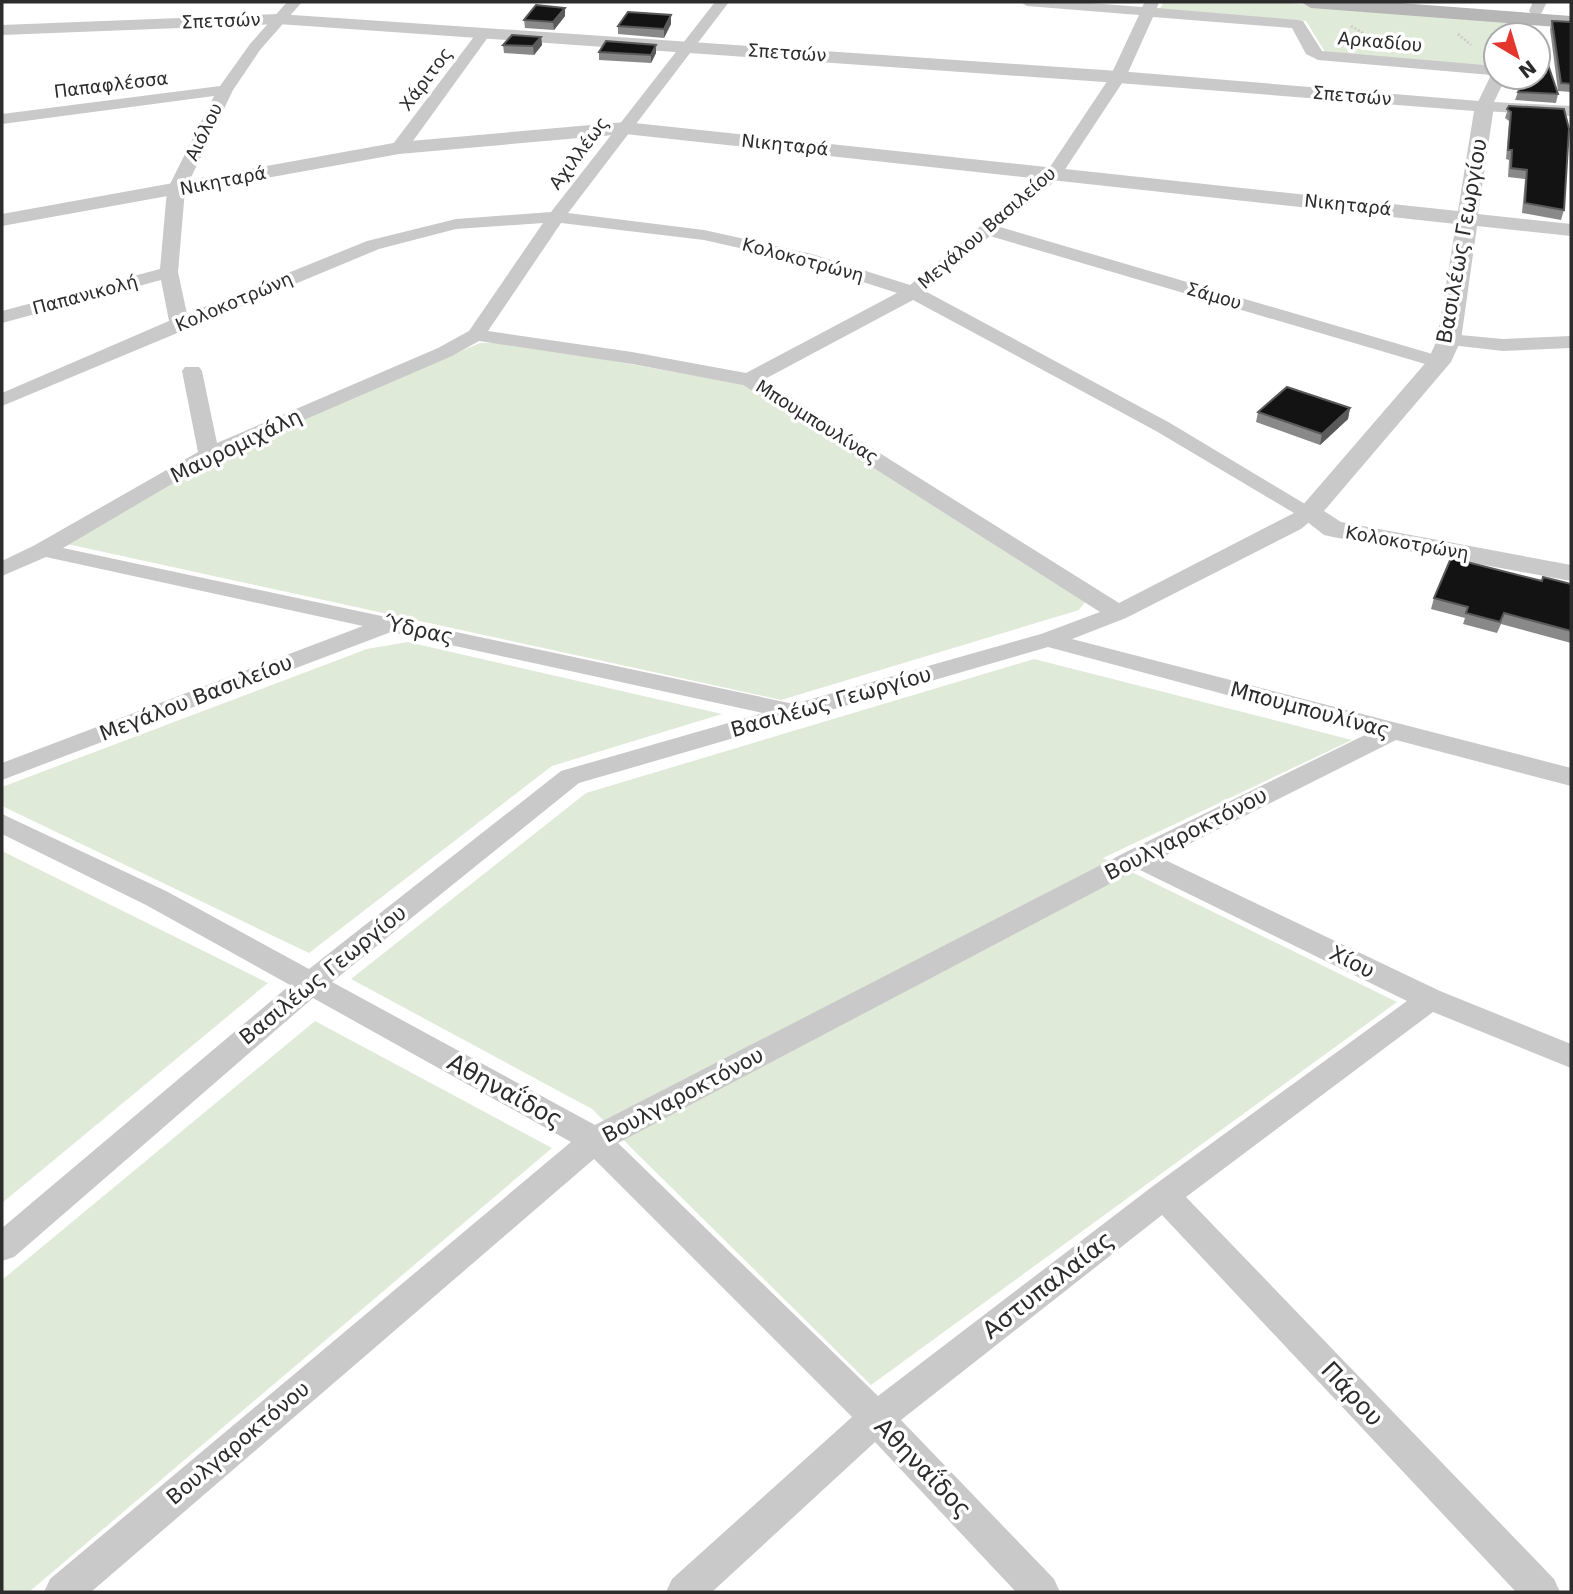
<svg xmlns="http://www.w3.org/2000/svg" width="1573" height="1594" viewBox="0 0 1573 1594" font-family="'DejaVu Sans',sans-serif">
<rect width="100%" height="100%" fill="#fff"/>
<g fill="#e0ead9">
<path d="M1164,2H1276L1527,23L1517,35H1496V62L1492,67L1325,52L1306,21L1159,10Z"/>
<path d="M480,343H513L741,384L1085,602L1079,610L781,700L67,544L213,457Z"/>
<path d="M408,642L722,714L552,766L309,953L2,806V787L367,649Z"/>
<path d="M1034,659L1352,740L1103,858L1397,1002L871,1385L592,1109L351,979L586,793Z"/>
<path d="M2,851L268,983L2,1203Z"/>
<path d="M315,1021L552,1148L29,1592H2V1280Z"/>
</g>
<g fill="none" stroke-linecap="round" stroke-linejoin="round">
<g stroke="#c9c9c9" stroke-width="2.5" stroke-dasharray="2 2" stroke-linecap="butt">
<path d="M1351,26L1377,41"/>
<path d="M1458,34L1471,45"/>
</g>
<g fill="#c9c9c9" fill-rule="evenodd">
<path d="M287,2H302L260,50L233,90L185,190L178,272L187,314L367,241L456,219L551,212L715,2H729L568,213L704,230L812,254L910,285L1048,170L1110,77L1139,15L1027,6L1020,2H1078L1142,7L1145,2H1159L1157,8L1298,20L1303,21L1322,51L1496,66V77H1506L1494,102L1571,106V116L1484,111L1476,106L1491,75L1318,60L1306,54L1292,28L1153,17L1126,77L1060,177L1000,227L1446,358L1449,362L1446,366H1432L990,236L925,291L1170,423L1320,513L1301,529L1126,618L1072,639L1571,768V786L1396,740L1161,858L1440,991L1571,1044V1068L1433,1012L1186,1197L1554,1579L1560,1592H1516L1162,1215L901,1420L1054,1579L1060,1592H1016L875,1442L712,1592H666L672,1579L852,1417L594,1159L91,1592H44L50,1579L571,1142L313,998L14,1257L2,1261V1228L290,985L146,905L2,834V814L166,891L309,969L561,771L763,713L391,632L2,780V763L363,626L46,557L2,576V561L35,545L198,452L182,371L185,367H199L202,371L217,443L438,348L469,331L543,223L456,229L379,249L2,406V393L169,321L161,280L2,323V311L160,269L167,190L214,96L2,124V114L220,86L250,44ZM561,223L704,240L801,262L897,293L746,373L632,352L488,331ZM913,300L1156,431L1294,513L1119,603L763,380ZM479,341L632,364L743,385L1100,612L1041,634L794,704L63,548L216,458L452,356ZM1048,647L1369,733L1128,851L595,1125L332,982L579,783ZM1138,869L1407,1001L1153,1186L878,1396L618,1143Z"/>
<path d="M1533,2H1547L1541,14H1531L1529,11Z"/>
<path d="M1531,25L1538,29L1534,35H1520L1526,26Z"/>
<path d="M484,29L491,33L405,152H393V144L479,30Z"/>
<path d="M1449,334L1503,339L1571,336V348L1503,351L1442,344L1439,340L1442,336Z"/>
</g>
<path fill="#c9c9c9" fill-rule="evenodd" d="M278,14L1118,71L1491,102L1494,106L1478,214L1571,224V236L1477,226L1461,340L1451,362L1324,511L1341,522L1571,565V581L1333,537L1324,535L1296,513L1428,360L1437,340L1456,224L625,134L399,154L2,226V214L399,142L625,122L1458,211L1474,111L1118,83L278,24L2,35V25Z"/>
<path fill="#b6b6b6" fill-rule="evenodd" d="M1301,2H1387L1571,16V28L1311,8Z"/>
</g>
<g fill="#898989">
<path d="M565,8V16L554,30L525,28L524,20Z"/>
<path d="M1552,21L1571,22V92L1558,91L1550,29Z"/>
<path d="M671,24L664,38L618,34V26Z"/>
<path d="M541,37L542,45L534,55L504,53L503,45Z"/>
<path d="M656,45V53L651,63L599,60V52Z"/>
<path d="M1518,92L1558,94L1556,103L1515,100Z"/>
<path d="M1509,106L1564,210L1561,220L1522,213L1525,179L1508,177L1509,160L1506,159L1509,121L1505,118Z"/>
<path d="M1350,408L1348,419L1320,445L1256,422L1258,412Z"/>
<path d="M1542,581L1571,584V643L1501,624L1497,633L1463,624L1465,618L1431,609L1434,598Z"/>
</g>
<g fill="#5a5a5a">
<path d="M565,8V16L554,30L553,22Z"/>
<path d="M671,15V24L664,38V29Z"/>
<path d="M541,37L542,45L534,55L533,46Z"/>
<path d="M656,45V53L651,63V55Z"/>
<path d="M1350,408L1348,419L1320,445L1322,434Z"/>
</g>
<g fill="#131313" stroke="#5a5a5a" stroke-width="2">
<path d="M536,5L565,8L553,22L524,20Z"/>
<path d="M628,12L671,15L664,29L618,26Z"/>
<path d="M1552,21L1571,22V84L1561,83Z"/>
<path d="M512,35L541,37L533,46L503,45Z"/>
<path d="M606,41L656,45L651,55L599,52Z"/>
<path d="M1544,53L1558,94L1518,92L1526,77H1538V63Z"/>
<path d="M1509,106L1564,109L1569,129L1564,210L1525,203L1527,170L1511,168L1512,150H1508L1511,112L1507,109Z"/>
<path d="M1287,387L1350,408L1322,434L1258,412Z"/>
<path d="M1451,558L1542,581L1543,577L1571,584V631L1504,613L1500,622L1466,613L1468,607L1434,598Z"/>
</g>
<g text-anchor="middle" stroke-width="7" stroke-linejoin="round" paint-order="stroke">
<g font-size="18" fill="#2c2c2c" stroke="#fff">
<text transform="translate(221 21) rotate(-2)" y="6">Σπετσών</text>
<text transform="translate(1380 42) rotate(5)" y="6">Αρκαδίου</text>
<text transform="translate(787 53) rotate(4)" y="6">Σπετσών</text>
<text transform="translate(426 79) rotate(-53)" y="6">Χάριτος</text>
<text transform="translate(111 85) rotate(-7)" y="6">Παπαφλέσσα</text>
<text transform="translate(1352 96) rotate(5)" y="6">Σπετσών</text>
<text transform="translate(204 132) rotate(-64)" y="6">Αιόλου</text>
<text transform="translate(785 145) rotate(6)" y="6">Νικηταρά</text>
<text transform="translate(579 153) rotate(-53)" y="6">Αχιλλέως</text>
<text transform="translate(223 181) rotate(-11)" y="6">Νικηταρά</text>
<text transform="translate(1348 205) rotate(6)" y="6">Νικηταρά</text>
<text transform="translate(987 228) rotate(-41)" y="6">Μεγάλου Βασιλείου</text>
<text transform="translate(803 260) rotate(15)" y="6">Κολοκοτρώνη</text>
<text transform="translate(85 295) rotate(-15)" y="6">Παπανικολή</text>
<text transform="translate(1214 296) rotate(16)" y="6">Σάμου</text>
<text transform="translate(234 302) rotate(-23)" y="6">Κολοκοτρώνη</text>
<text transform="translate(817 422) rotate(32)" y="6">Μπουμπουλίνας</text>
<text transform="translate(1407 543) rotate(10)" y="6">Κολοκοτρώνη</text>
</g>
<g font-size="21" fill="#2c2c2c" stroke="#fff">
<text transform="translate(1462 241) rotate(-80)" y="7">Βασιλέως Γεωργίου</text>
<text transform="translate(236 446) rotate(-26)" y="7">Μαυρομιχάλη</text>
<text transform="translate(419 630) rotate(12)" y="7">Ύδρας</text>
<text transform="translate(196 698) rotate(-21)" y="7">Μεγάλου Βασιλείου</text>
<text transform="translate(831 702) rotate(-16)" y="7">Βασιλέως Γεωργίου</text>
<text transform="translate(1310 710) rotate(15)" y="7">Μπουμπουλίνας</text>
<text transform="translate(1186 834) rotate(-27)" y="7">Βουλγαροκτόνου</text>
<text transform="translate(1352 962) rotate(26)" y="7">Χίου</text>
<text transform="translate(323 975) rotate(-39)" y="7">Βασιλέως Γεωργίου</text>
<text transform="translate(683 1095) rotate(-28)" y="7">Βουλγαροκτόνου</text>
<text transform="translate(238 1443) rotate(-40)" y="7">Βουλγαροκτόνου</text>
</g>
<g font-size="24" fill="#2c2c2c" stroke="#fff">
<text transform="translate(505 1091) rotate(29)" y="8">Αθηναΐδος</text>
<text transform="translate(1048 1285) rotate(-38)" y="8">Αστυπαλαίας</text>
<text transform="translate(1352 1394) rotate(47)" y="8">Πάρου</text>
<text transform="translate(923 1468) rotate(46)" y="8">Αθηναΐδος</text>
</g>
</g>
<rect width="1573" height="1594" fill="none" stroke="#2c2c2c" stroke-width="7"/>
<g transform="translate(1517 56) rotate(142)"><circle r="33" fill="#ffffff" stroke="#ababab" stroke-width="2"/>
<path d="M0-5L12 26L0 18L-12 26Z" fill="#e4362d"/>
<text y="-10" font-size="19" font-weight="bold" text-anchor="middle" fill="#2c2c2c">N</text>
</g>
</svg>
